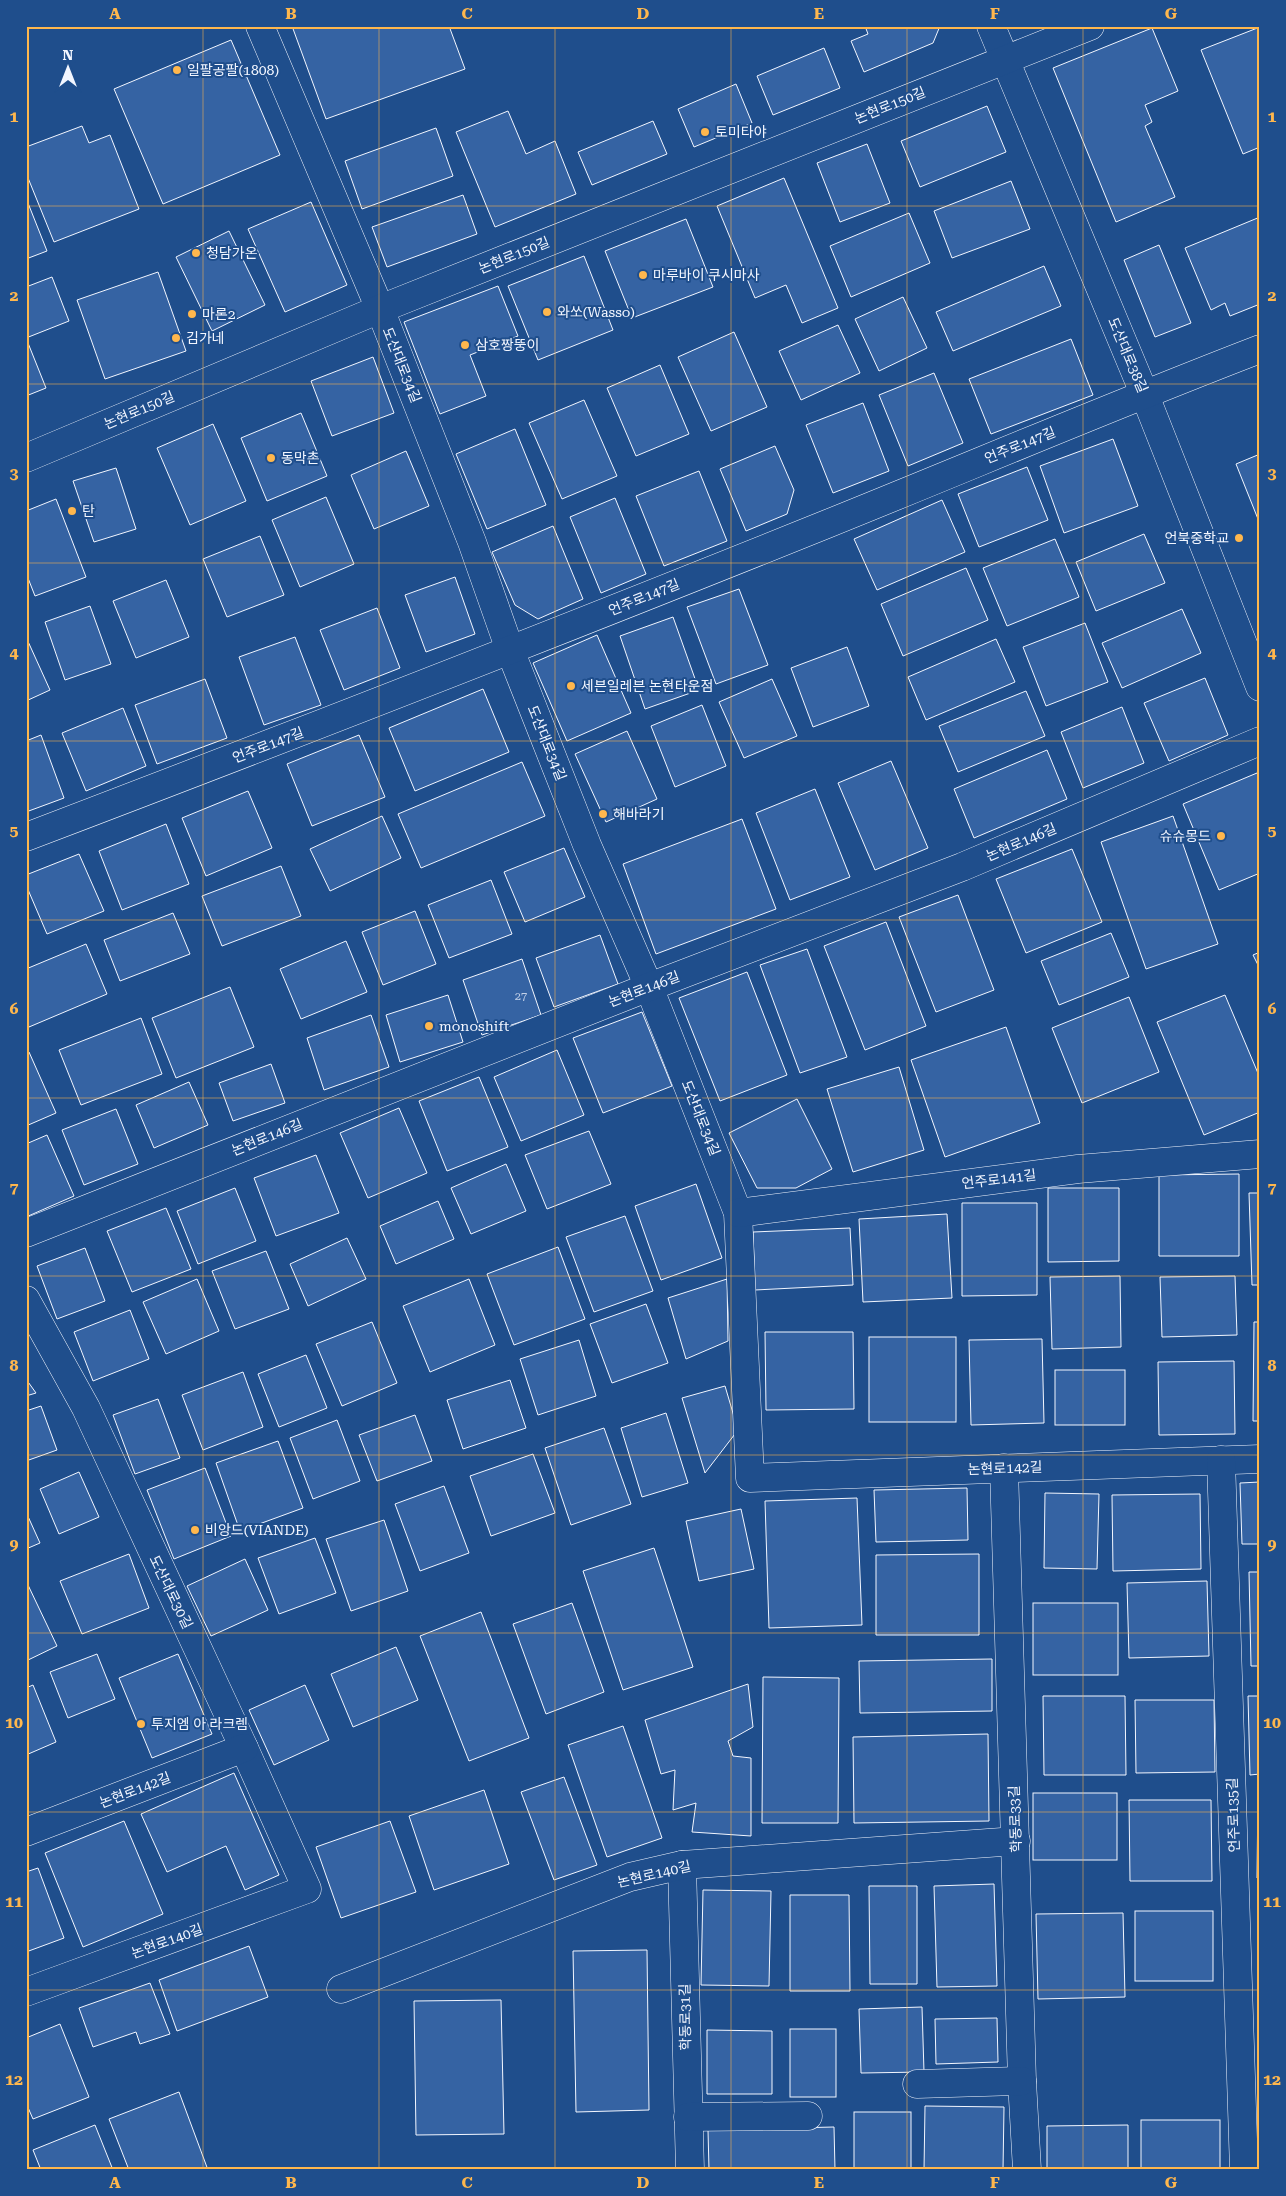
<svg xmlns="http://www.w3.org/2000/svg" width="1286" height="2196" viewBox="0 0 1286 2196" font-family="'Roboto Serif','Noto Sans KR',serif">
<rect width="100%" height="100%" fill="#1f4e8c"/>
<g fill="#3563a3" stroke="#f2f6ff">
<path d="M292,26H449L465,69L326,119Z"/>
<path d="M865,26H940L933,43L864,72L851,41L868,34Z"/>
<path d="M1260,27V147L1243,154L1201,50Z"/>
<path d="M1152,28L1178,91L1145,105L1152,122L1145,126L1175,197L1116,222L1053,68Z"/>
<path d="M231,40L280,155L163,204L114,89Z"/>
<path d="M824,48L840,88L773,115L757,76Z"/>
<path d="M736,84L752,123L694,147L678,109Z"/>
<path d="M987,106L1006,152L920,187L901,141Z"/>
<path d="M508,111L526,154L555,141L576,194L495,227L456,132Z"/>
<path d="M653,121L667,154L592,185L578,152Z"/>
<path d="M82,126L89,143L110,135L139,209L54,242L26,173V147Z"/>
<path d="M436,128L453,176L362,209L345,161Z"/>
<path d="M867,144L890,203L840,222L817,163Z"/>
<path d="M784,178L838,308L802,323L786,285L755,298L717,206Z"/>
<path d="M1011,181L1030,229L952,258L934,211Z"/>
<path d="M463,195L477,234L387,267L372,227Z"/>
<path d="M26,198L47,251L26,259Z"/>
<path d="M311,202L347,285L285,312L248,229Z"/>
<path d="M909,213L930,263L851,297L830,246Z"/>
<path d="M1260,217V304L1230,316L1225,303L1211,310L1185,248Z"/>
<path d="M686,219L713,287L632,318L605,251Z"/>
<path d="M229,231L265,305L212,331L176,257Z"/>
<path d="M1159,245L1191,323L1155,337L1124,260Z"/>
<path d="M584,256L613,330L538,360L508,286Z"/>
<path d="M1044,266L1061,306L953,351L936,312Z"/>
<path d="M158,272L186,351L105,379L77,300Z"/>
<path d="M52,277L69,321L26,338V287Z"/>
<path d="M498,286L518,336L470,355L486,396L440,414L404,322Z"/>
<path d="M903,297L927,348L879,371L855,319Z"/>
<path d="M838,325L860,373L801,400L779,351Z"/>
<path d="M734,332L767,407L711,431L678,357Z"/>
<path d="M26,338L46,388L26,396Z"/>
<path d="M1071,339L1093,395L991,434L969,379Z"/>
<path d="M373,357L394,413L332,436L311,381Z"/>
<path d="M660,365L689,434L636,456L607,388Z"/>
<path d="M934,373L963,443L908,466L879,395Z"/>
<path d="M584,400L617,476L562,499L529,423Z"/>
<path d="M863,403L889,471L833,493L806,425Z"/>
<path d="M301,413L327,476L267,501L241,438Z"/>
<path d="M213,424L246,501L190,525L157,448Z"/>
<path d="M515,429L546,505L487,529L456,454Z"/>
<path d="M1113,439L1138,506L1064,533L1040,466Z"/>
<path d="M775,446L794,490L787,514L746,531L720,469Z"/>
<path d="M406,451L429,506L374,529L351,475Z"/>
<path d="M1260,454V524L1236,464Z"/>
<path d="M1027,467L1048,520L979,547L958,494Z"/>
<path d="M116,468L136,529L94,542L73,481Z"/>
<path d="M699,471L727,541L664,566L636,496Z"/>
<path d="M326,497L354,564L300,587L272,520Z"/>
<path d="M615,498L646,574L601,593L570,517Z"/>
<path d="M56,499L86,577L35,596L26,573V511Z"/>
<path d="M942,500L965,552L877,590L854,539Z"/>
<path d="M553,526L583,599L538,619L515,605L492,552Z"/>
<path d="M1144,534L1165,583L1096,611L1076,562Z"/>
<path d="M260,536L284,595L227,617L203,559Z"/>
<path d="M1055,539L1079,597L1007,626L983,568Z"/>
<path d="M966,568L988,620L903,656L881,604Z"/>
<path d="M455,577L475,634L426,652L405,595Z"/>
<path d="M166,580L189,637L136,658L113,601Z"/>
<path d="M739,589L768,665L716,684L687,607Z"/>
<path d="M90,606L111,664L65,680L45,622Z"/>
<path d="M377,608L400,668L344,690L320,630Z"/>
<path d="M1182,609L1201,653L1122,688L1102,643Z"/>
<path d="M673,617L699,690L645,709L620,636Z"/>
<path d="M1085,623L1108,682L1046,706L1023,647Z"/>
<path d="M597,635L631,713L567,741L533,663Z"/>
<path d="M26,637L50,690L26,701Z"/>
<path d="M295,637L321,705L264,725L239,657Z"/>
<path d="M996,639L1015,682L926,720L908,677Z"/>
<path d="M847,647L869,706L813,727L791,668Z"/>
<path d="M1205,678L1228,735L1169,761L1144,703Z"/>
<path d="M205,679L227,738L157,764L135,705Z"/>
<path d="M772,679L797,736L744,758L719,702Z"/>
<path d="M483,689L509,752L415,791L389,728Z"/>
<path d="M1026,691L1045,736L958,772L939,726Z"/>
<path d="M702,705L726,766L675,787L651,726Z"/>
<path d="M1122,707L1144,763L1083,788L1061,732Z"/>
<path d="M123,708L146,766L86,791L62,733Z"/>
<path d="M627,731L657,799L606,822L575,754Z"/>
<path d="M41,735L64,798L26,812V741Z"/>
<path d="M359,735L385,797L312,826L287,764Z"/>
<path d="M1047,750L1067,799L974,838L954,789Z"/>
<path d="M891,761L928,848L875,870L838,783Z"/>
<path d="M522,762L545,816L421,868L398,814Z"/>
<path d="M1257,773L1260,779V873L1219,890L1183,804Z"/>
<path d="M815,789L850,877L790,900L756,813Z"/>
<path d="M248,791L272,848L206,876L182,818Z"/>
<path d="M382,816L401,858L330,891L310,849Z"/>
<path d="M1173,816L1218,944L1146,969L1101,842Z"/>
<path d="M742,819L776,909L656,954L623,864Z"/>
<path d="M166,824L189,884L122,910L99,851Z"/>
<path d="M564,848L585,897L525,922L504,872Z"/>
<path d="M1072,849L1102,922L1026,953L996,879Z"/>
<path d="M79,854L104,911L47,934L26,885V875Z"/>
<path d="M281,866L301,916L222,946L202,896Z"/>
<path d="M491,880L512,934L449,958L428,905Z"/>
<path d="M958,895L994,990L936,1012L899,917Z"/>
<path d="M415,911L436,964L383,985L362,932Z"/>
<path d="M173,913L190,954L120,981L104,940Z"/>
<path d="M886,922L926,1026L865,1050L824,946Z"/>
<path d="M1111,933L1129,977L1059,1005L1041,961Z"/>
<path d="M600,935L618,984L554,1007L536,958Z"/>
<path d="M346,941L367,992L301,1019L280,969Z"/>
<path d="M86,944L107,994L29,1027L26,1021V969Z"/>
<path d="M807,949L847,1057L800,1073L760,965Z"/>
<path d="M1260,952V969L1253,955Z"/>
<path d="M522,959L541,1015L482,1035L463,980Z"/>
<path d="M747,972L787,1075L720,1101L679,998Z"/>
<path d="M230,987L254,1047L176,1078L152,1018Z"/>
<path d="M448,995L463,1042L400,1062L386,1015Z"/>
<path d="M1225,995L1260,1078V1112L1204,1135L1157,1022Z"/>
<path d="M1129,997L1159,1072L1082,1103L1052,1028Z"/>
<path d="M642,1012L672,1086L603,1113L573,1038Z"/>
<path d="M371,1015L389,1067L324,1090L307,1038Z"/>
<path d="M141,1018L162,1074L81,1105L59,1050Z"/>
<path d="M1006,1027L1040,1123L945,1157L911,1060Z"/>
<path d="M557,1050L584,1115L521,1141L494,1077Z"/>
<path d="M29,1052L56,1113L26,1126V1053Z"/>
<path d="M271,1064L285,1103L233,1121L219,1083Z"/>
<path d="M899,1067L924,1150L853,1172L827,1089Z"/>
<path d="M479,1077L508,1147L447,1171L419,1101Z"/>
<path d="M189,1082L208,1125L154,1148L136,1105Z"/>
<path d="M797,1099L832,1169L796,1188H757L729,1133Z"/>
<path d="M399,1108L427,1173L368,1198L340,1133Z"/>
<path d="M116,1109L138,1164L84,1185L62,1130Z"/>
<path d="M589,1131L611,1184L547,1209L525,1155Z"/>
<path d="M47,1135L74,1196L26,1217V1144Z"/>
<path d="M316,1155L339,1213L276,1236L254,1178Z"/>
<path d="M506,1164L526,1211L471,1234L451,1188Z"/>
<path d="M1239,1174V1256H1159V1175Z"/>
<path d="M696,1184L722,1258L661,1280L635,1206Z"/>
<path d="M235,1188L256,1241L198,1264L177,1211Z"/>
<path d="M1048,1188H1119V1261L1048,1262Z"/>
<path d="M1249,1193H1260V1285H1252Z"/>
<path d="M438,1201L454,1239L396,1264L380,1226Z"/>
<path d="M962,1203H1037V1295L962,1296Z"/>
<path d="M166,1208L191,1269L132,1292L107,1231Z"/>
<path d="M947,1214L952,1298L863,1302L859,1219Z"/>
<path d="M625,1216L653,1291L594,1312L566,1237Z"/>
<path d="M850,1228L853,1285L755,1290L753,1232Z"/>
<path d="M347,1238L366,1279L308,1306L290,1264Z"/>
<path d="M558,1247L585,1319L514,1345L487,1274Z"/>
<path d="M85,1248L105,1301L57,1319L37,1266Z"/>
<path d="M266,1251L289,1309L235,1329L212,1271Z"/>
<path d="M1120,1276L1121,1347L1052,1349L1050,1277Z"/>
<path d="M1235,1276L1237,1335L1162,1337L1160,1277Z"/>
<path d="M197,1279L219,1331L166,1354L143,1302Z"/>
<path d="M469,1279L495,1345L430,1372L403,1306Z"/>
<path d="M727,1279L728,1341L686,1359L668,1298Z"/>
<path d="M646,1304L668,1363L612,1383L590,1324Z"/>
<path d="M130,1310L149,1359L93,1381L74,1332Z"/>
<path d="M372,1322L397,1383L342,1406L316,1344Z"/>
<path d="M1254,1322H1260V1421H1253Z"/>
<path d="M765,1332H853L854,1409L766,1410Z"/>
<rect x="869" y="1337" width="87" height="85"/>
<path d="M1042,1339L1044,1423L971,1425L969,1340Z"/>
<path d="M579,1340L596,1396L538,1415L520,1359Z"/>
<path d="M306,1355L327,1408L279,1427L258,1374Z"/>
<path d="M1234,1361L1235,1434L1159,1435L1158,1362Z"/>
<rect x="1055" y="1370" width="70" height="55"/>
<path d="M243,1372L263,1427L203,1450L182,1395Z"/>
<path d="M26,1379L36,1393L26,1396Z"/>
<path d="M510,1380L526,1428L463,1449L447,1400Z"/>
<path d="M725,1386L738,1430L705,1473L682,1398Z"/>
<path d="M158,1399L180,1458L135,1474L113,1415Z"/>
<path d="M41,1406L57,1450L26,1461V1411Z"/>
<path d="M666,1413L688,1483L642,1497L621,1428Z"/>
<path d="M415,1415L432,1461L377,1481L359,1435Z"/>
<path d="M337,1420L360,1481L313,1499L290,1438Z"/>
<path d="M604,1428L631,1504L571,1525L545,1448Z"/>
<path d="M278,1441L303,1508L240,1531L216,1463Z"/>
<path d="M533,1454L555,1513L491,1536L470,1476Z"/>
<path d="M205,1468L231,1536L174,1559L147,1490Z"/>
<path d="M79,1472L99,1517L59,1534L40,1489Z"/>
<path d="M1260,1482V1544H1242L1240,1483Z"/>
<path d="M444,1486L469,1553L420,1571L395,1504Z"/>
<path d="M967,1488L968,1540L876,1542L874,1490Z"/>
<path d="M1045,1493L1099,1494L1097,1569L1044,1568Z"/>
<path d="M1200,1494L1201,1569L1113,1571L1112,1495Z"/>
<path d="M857,1498L862,1625L769,1628L765,1501Z"/>
<path d="M741,1509L754,1569L699,1581L686,1521Z"/>
<path d="M26,1512L40,1543L26,1549Z"/>
<path d="M384,1520L408,1591L351,1611L326,1539Z"/>
<path d="M315,1538L336,1593L279,1614L258,1558Z"/>
<path d="M654,1548L693,1667L623,1690L583,1571Z"/>
<path d="M129,1554L149,1608L82,1634L60,1581Z"/>
<path d="M979,1554V1635H876V1555Z"/>
<path d="M245,1559L268,1610L211,1636L187,1586Z"/>
<path d="M1249,1572H1260V1666H1251Z"/>
<path d="M1207,1581L1209,1656L1129,1658L1127,1583Z"/>
<path d="M28,1585L57,1646L26,1661V1586Z"/>
<path d="M572,1603L604,1692L546,1714L513,1624Z"/>
<rect x="1033" y="1603" width="85" height="72"/>
<path d="M481,1612L529,1738L469,1761L420,1636Z"/>
<path d="M396,1647L418,1700L353,1727L331,1674Z"/>
<path d="M97,1654L115,1699L68,1718L50,1672Z"/>
<path d="M178,1654L212,1734L152,1758L119,1678Z"/>
<path d="M992,1659V1711L860,1713L859,1661Z"/>
<path d="M763,1677L839,1678L838,1823H762Z"/>
<path d="M748,1684L753,1727L728,1741L733,1756L751,1758V1836L692,1832L696,1803L673,1810L675,1770L661,1774L645,1720Z"/>
<path d="M33,1685L56,1742L26,1755V1688Z"/>
<path d="M305,1685L329,1740L274,1765L249,1710Z"/>
<path d="M1043,1696H1125L1126,1775H1044Z"/>
<path d="M1248,1696H1260V1774L1250,1775Z"/>
<path d="M1135,1700H1214L1215,1772L1136,1773Z"/>
<path d="M623,1726L662,1838L607,1857L568,1745Z"/>
<path d="M988,1734L989,1821L854,1823L853,1737Z"/>
<path d="M234,1773L279,1875L245,1890L226,1846L167,1872L141,1814Z"/>
<path d="M564,1777L597,1865L554,1880L521,1792Z"/>
<path d="M484,1790L509,1864L434,1890L409,1816Z"/>
<path d="M1258,1791H1260V1878H1257Z"/>
<rect x="1033" y="1793" width="84" height="67"/>
<path d="M1129,1800H1211L1212,1881H1130Z"/>
<path d="M124,1821L163,1914L83,1947L45,1853Z"/>
<path d="M390,1821L416,1892L341,1918L316,1847Z"/>
<path d="M38,1868L64,1938L26,1952V1872Z"/>
<path d="M994,1884L997,1986L937,1987L934,1886Z"/>
<path d="M869,1886H917V1984H870Z"/>
<path d="M703,1890L771,1891L769,1986L701,1985Z"/>
<path d="M790,1895H849L850,1991H790Z"/>
<path d="M1258,1907H1260L1259,1981Z"/>
<rect x="1135" y="1911" width="78" height="70"/>
<path d="M1123,1913L1125,1997L1038,1999L1036,1914Z"/>
<path d="M249,1946L268,1997L177,2031L159,1980Z"/>
<path d="M647,1950L649,2110L576,2112L573,1951Z"/>
<path d="M150,1983L170,2034L140,2044L136,2032L93,2047L79,2008Z"/>
<path d="M501,2000L504,2134L416,2135L414,2001Z"/>
<path d="M922,2007L924,2072L861,2073L859,2009Z"/>
<path d="M997,2018L998,2062L936,2064L935,2019Z"/>
<path d="M60,2024L89,2097L33,2119L26,2103V2038Z"/>
<rect x="790" y="2029" width="46" height="68"/>
<path d="M707,2030L772,2031V2094H707Z"/>
<path d="M179,2092L208,2170H129L109,2119Z"/>
<path d="M925,2106L1004,2107L1003,2170H924Z"/>
<rect x="854" y="2112" width="57" height="58"/>
<rect x="1141" y="2120" width="79" height="50"/>
<path d="M95,2125L113,2170H41L33,2150Z"/>
<path d="M1128,2125V2170H1047V2126Z"/>
<path d="M834,2127L835,2170H709L708,2130Z"/>
</g>
<g fill="none" stroke-linecap="round" stroke-linejoin="round">
<defs>
<g id="minor">
<path d="M260,26L380,309L472,542L510,650L587,845L649,987L738,1213L750,1478L1260,1459"/>
<path d="M991,26L1144,393L1260,687"/>
<path d="M26,458L380,309L1090,26"/>
<path d="M26,837C294,735 561,631 827,524C971,466 1114,405 1260,349"/>
<path d="M738,1213L1078,1169L1260,1154"/>
<path d="M26,1233L649,987L962,867L1260,741"/>
<path d="M26,1300L86,1408L244,1748L307,1889L26,1992"/>
<path d="M1221,1460L1244,2170"/>
<path d="M1004,1468L1022,2081L1027,2170"/>
<path d="M26,1832L244,1748"/>
<path d="M682,1865L690,2170"/>
<path d="M341,1989L630,1877L682,1865L1016,1841"/>
<path d="M917,2084L1022,2081"/>
<path d="M688,2117L808,2116"/>
</g>
</defs>
<use href="#minor" stroke="#f2f6ff" stroke-width="29"/>
<use href="#minor" stroke="#1f4e8c" stroke-width="28"/>
</g>
<path fill="none" stroke="#ffb74d" stroke-width="1" stroke-opacity="0.55" d="M203,26V2170M379,26V2170M555,26V2170M731,26V2170M907,26V2170M1083,26V2170M26,206H1260M26,384H1260M26,563H1260M26,741H1260M26,920H1260M26,1098H1260M26,1276H1260M26,1455H1260M26,1633H1260M26,1812H1260M26,1990H1260"/>
<g fill="#ffb74d" stroke="#1f4e8c" stroke-width="2">
<circle cx="177" cy="70" r="5"/>
<circle cx="705" cy="132" r="5"/>
<circle cx="196" cy="253" r="5"/>
<circle cx="643" cy="275" r="5"/>
<circle cx="547" cy="312" r="5"/>
<circle cx="192" cy="314" r="5"/>
<circle cx="176" cy="338" r="5"/>
<circle cx="465" cy="345" r="5"/>
<circle cx="271" cy="458" r="5"/>
<circle cx="72" cy="511" r="5"/>
<circle cx="1239" cy="538" r="5"/>
<circle cx="571" cy="686" r="5"/>
<circle cx="603" cy="814" r="5"/>
<circle cx="1221" cy="836" r="5"/>
<circle cx="429" cy="1026" r="5"/>
<circle cx="195" cy="1530" r="5"/>
<circle cx="141" cy="1724" r="5"/>
</g>
<g text-anchor="middle" stroke-width="4" stroke-linejoin="round" paint-order="stroke">
<g font-size="11" fill="#c3d1e8">
<text x="521" y="1000">27</text>
</g>
<g font-size="14" fill="#f2f6ff" stroke="#1f4e8c" text-anchor="start">
<text x="187" y="75">일팔공팔(1808)</text>
<text x="715" y="137">토미타야</text>
<text x="206" y="258">청담가온</text>
<text x="653" y="280">마루바이 쿠시마사</text>
<text x="557" y="317">와쏘(Wasso)</text>
<text x="202" y="319">마론2</text>
<text x="186" y="343">김가네</text>
<text x="475" y="350">삼호짱뚱이</text>
<text x="281" y="463">동막촌</text>
<text x="82" y="516">탄</text>
<text x="1229" y="543" text-anchor="end">언북중학교</text>
<text x="581" y="691">세븐일레븐 논현타운점</text>
<text x="613" y="819">해바라기</text>
<text x="1211" y="841" text-anchor="end">슈슈몽드</text>
<text x="439" y="1031">monoshift</text>
<text x="205" y="1535">비앙드(VIANDE)</text>
<text x="151" y="1729">투지엠 아 라크렘</text>
</g>
<g font-size="14" fill="#f2f6ff" stroke="#1f4e8c">
<text transform="translate(890 105) rotate(-22)" y="5">논현로150길</text>
<text transform="translate(514 255) rotate(-22)" y="5">논현로150길</text>
<text transform="translate(1128 355) rotate(67)" y="5">도산대로38길</text>
<text transform="translate(402 365) rotate(68)" y="5">도산대로34길</text>
<text transform="translate(139 410) rotate(-23)" y="5">논현로150길</text>
<text transform="translate(1020 445) rotate(-22)" y="5">언주로147길</text>
<text transform="translate(644 597) rotate(-22)" y="5">언주로147길</text>
<text transform="translate(547 743) rotate(68)" y="5">도산대로34길</text>
<text transform="translate(268 745) rotate(-21)" y="5">언주로147길</text>
<text transform="translate(1021 842) rotate(-23)" y="5">논현로146길</text>
<text transform="translate(644 989) rotate(-21)" y="5">논현로146길</text>
<text transform="translate(701 1118) rotate(68)" y="5">도산대로34길</text>
<text transform="translate(267 1137) rotate(-22)" y="5">논현로146길</text>
<text transform="translate(999 1179) rotate(-7)" y="5">언주로141길</text>
<text transform="translate(1005 1468) rotate(-2)" y="5">논현로142길</text>
<text transform="translate(171 1592) rotate(64)" y="5">도산대로30길</text>
<text transform="translate(135 1790) rotate(-21)" y="5">논현로142길</text>
<text transform="translate(1233 1815) rotate(-92)" y="5">언주로135길</text>
<text transform="translate(1015 1819) rotate(-92)" y="5">학동로33길</text>
<text transform="translate(654 1874) rotate(-13)" y="5">논현로140길</text>
<text transform="translate(167 1941) rotate(-20)" y="5">논현로140길</text>
<text transform="translate(685 2017) rotate(-91)" y="5">학동로31길</text>
</g>
</g>
<rect width="1286" height="2196" fill="none" stroke="#1f4e8c" stroke-width="55"/>
<g transform="translate(68 68)" stroke="#1f4e8c" stroke-width="4" paint-order="stroke">
<path d="M0-4L9 19L0 12L-9 19Z" fill="#f2f6ff"/>
<text y="-8" font-size="14" font-weight="bold" text-anchor="middle" fill="#f2f6ff">N</text>
</g>
<rect x="28" y="28" width="1230" height="2140" fill="none" stroke="#ffb74d" stroke-width="2"/>
<g font-size="16" text-anchor="middle" font-weight="bold" fill="#ffb74d">
<text x="115" y="19">A</text>
<text x="291" y="19">B</text>
<text x="467" y="19">C</text>
<text x="643" y="19">D</text>
<text x="819" y="19">E</text>
<text x="995" y="19">F</text>
<text x="1171" y="19">G</text>
<text x="14" y="122">1</text>
<text x="1272" y="122">1</text>
<text x="14" y="301">2</text>
<text x="1272" y="301">2</text>
<text x="14" y="479">3</text>
<text x="1272" y="479">3</text>
<text x="14" y="658">4</text>
<text x="1272" y="658">4</text>
<text x="14" y="836">5</text>
<text x="1272" y="836">5</text>
<text x="14" y="1014">6</text>
<text x="1272" y="1014">6</text>
<text x="14" y="1193">7</text>
<text x="1272" y="1193">7</text>
<text x="14" y="1371">8</text>
<text x="1272" y="1371">8</text>
<text x="14" y="1550">9</text>
<text x="1272" y="1550">9</text>
<text x="14" y="1728">10</text>
<text x="1272" y="1728">10</text>
<text x="14" y="1907">11</text>
<text x="1272" y="1907">11</text>
<text x="14" y="2085">12</text>
<text x="1272" y="2085">12</text>
<text x="115" y="2188">A</text>
<text x="291" y="2188">B</text>
<text x="467" y="2188">C</text>
<text x="643" y="2188">D</text>
<text x="819" y="2188">E</text>
<text x="995" y="2188">F</text>
<text x="1171" y="2188">G</text>
</g>
</svg>
